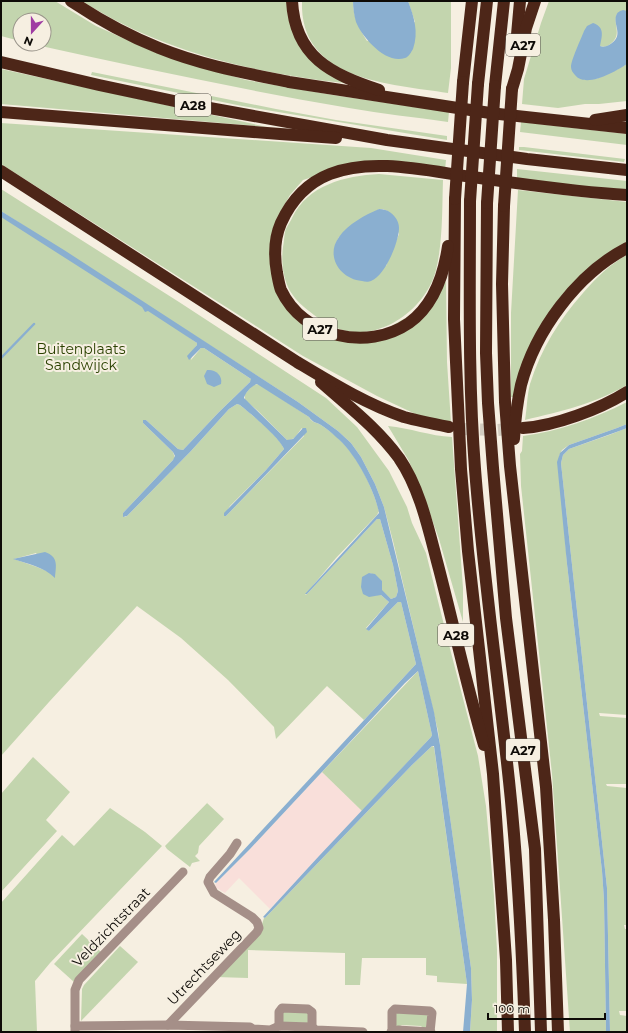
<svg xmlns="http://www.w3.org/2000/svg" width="628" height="1033" viewBox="0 0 628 1033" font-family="Montserrat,sans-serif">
<rect width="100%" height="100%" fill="#f6efe1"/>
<path fill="#f9dfda" d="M322,772L362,811L270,909L239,878L225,893L215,887L216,883L250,849Z"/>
<g fill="#c3d5ae" fill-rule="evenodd">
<path d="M1,1H55L96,26L154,52L215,71L246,80L333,95L449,112L448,122C415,117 382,114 349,108C243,90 137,67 32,44H44V20H20V41L1,36Z"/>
<path d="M82,1H287L291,23L344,83C253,73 160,51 82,1Z"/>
<path d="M302,1H353C353,17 359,28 367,41L415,22L408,1H451V68L448,93C391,84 299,81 302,1Z"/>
<path d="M549,1H627V11L617,14C612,25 624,35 609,45C606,47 604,47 600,46L598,25L596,79L616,70L627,64V101L599,104H585L558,108L522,104L524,79L541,23Z"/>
<path d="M1,69L267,127L1,104Z"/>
<path d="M92,72L276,109L336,120L447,136V140L242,106L91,75Z"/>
<path d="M521,122L627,134V145L520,132Z"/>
<path d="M1,123L371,148L446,160L445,170L353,164L303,180L290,195L277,218L270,248L291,310L361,343L434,302L446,281L447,362L451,423L424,418L377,396L303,356L1,164Z"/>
<path d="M519,147H524L625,159L624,162L519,150Z"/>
<path d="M517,169L627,181V192L517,180Z"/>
<path d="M379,174L443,180C442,209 443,241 436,270C430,293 413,312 393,323C364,338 339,334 314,315C305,308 296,301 290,291C283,279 281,261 283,247C284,242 284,237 285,232C286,227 290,223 292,218C308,185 344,176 379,174ZM379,209H383L389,212L399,234L386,266L335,256L336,243L339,237Z"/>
<path d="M1,189L179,302L326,398L357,427L389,471L407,507L412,523L426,553L448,641L478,756L486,806L494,896L497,950V1032H470L472,1000L471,968L438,731L393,541L384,507L375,484L361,457L351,443L338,431L298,402L161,314L187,336L197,343V345L193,350L191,360L201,348H204L251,379V381L219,412L183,450L178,449L146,420H144L143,423L173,452L175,458L173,460L123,513V516L125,517L127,516L191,451L229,409L237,404L240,405C250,413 280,437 284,449L266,470L230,506L224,516H226L304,436L302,428C298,432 295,441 287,440L258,411L245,400V394L253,385L259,384L309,417C312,423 316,422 321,425C327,429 334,434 339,439C358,457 372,486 379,511L377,515L336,558L305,595L307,594L377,519H380L393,565L398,591L396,597L391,599L381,590C383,581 378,575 369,573L373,596L377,595H381L389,602L366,628L369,631L398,602H401L416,664L364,720L327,686L276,739L274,727L228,680L181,638L137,606L49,702L1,756V217L29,229L1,211ZM36,553L49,572L37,567L14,559Z"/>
<path d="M518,190L627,202V243L574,284L515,397H511V313Z"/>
<path d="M627,255V385C594,404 562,411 525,420C527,409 527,395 530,384C541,349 559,320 583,293C596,278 610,264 627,255Z"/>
<path d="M627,402V424L617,428L569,445L562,450L559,456L567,564L602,871L604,900L606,1032H570L552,774L521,486L520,454L522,451L523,436C560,431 593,419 627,402Z"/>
<path d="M388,426C410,428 430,436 452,437L463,588V622L439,539L425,500L409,461Z"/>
<path d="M627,428V715L599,713L600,716L627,718V784H606L607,786L627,788V925H624L625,929H627V1011H619L620,1015L627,1016V1032H610L607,888L561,463L563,455L569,449L609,435Z"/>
<path d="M418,671L432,735L431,737L362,811L322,772Z"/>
<path d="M432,746L434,747L467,984L437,982V976L426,975V958H362L360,985H345V953L248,950V978L216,977L261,927L264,918H265L412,765Z"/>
<path d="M33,757L70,792L46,820L57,831L1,892V794Z"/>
<path d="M212,798L207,803L224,819L199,846L198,853L195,856L200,861L192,863L190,867L167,849L165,846Z"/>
<path d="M110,808L145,832L162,846L50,963L35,981L37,1032H1V903L62,835L74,846Z"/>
<path d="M82,934L101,952L74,982L54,964Z"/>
<path d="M120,946L138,962L81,1021L82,989L84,985Z"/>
<path d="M283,1011L308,1012V1023L283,1022Z"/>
<path d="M398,1012L426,1014L428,1016L426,1028H423L421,1026L402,1025L398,1027L395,1025L396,1014Z"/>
</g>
<g fill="#8aafd0">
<path d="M353,1H408C414,17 419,32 413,49C411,52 409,57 405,58C386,65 362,37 356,22C354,15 353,8 353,1Z"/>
<path d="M623,10L627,11V64C616,71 586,89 575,75C573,73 571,70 571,67C571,60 581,39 584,31L587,26L593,23C605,27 602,36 600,46C603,47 605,47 609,45C625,36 613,26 616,16C617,12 620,11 623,10Z"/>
<path d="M379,209C384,209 387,210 391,213C396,217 399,222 399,228C399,242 385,276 371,281C369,282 365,282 362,281C340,279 325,256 339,237C348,224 365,215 379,209Z"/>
<path d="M1,211L64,250L298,402L338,431L351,443L361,457L375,484L384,507L434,712L440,745L471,968L472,1000L470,1032H463L467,984L434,746H432L412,765L265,918L263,917L319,856L431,737L432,735L418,671L405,683L250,849L216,883L214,882L416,664L401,602H398L369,631L366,629L389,602L381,595L369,597L363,594L361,587L362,577L369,573L375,574L382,581V590L391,599L396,597L398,591L393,565L380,519H377L307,594H305L379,513C375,490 354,451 336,437C332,433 327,429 321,425C316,422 313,423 309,417L257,384C251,386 245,393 244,398L287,440L293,439L303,428H306L307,432L226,516H224V513L266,470L284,449C280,438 250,413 240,405L237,404L229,409L191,451L127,516L123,517V513L173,460L175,456L173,452L143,423V420H146L178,449L183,450L219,412L250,382L251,379L204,348H201L189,360L187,356L197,345V343L148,311L145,312L142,307L1,217Z"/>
<path d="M207,370C215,369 223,375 221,384L214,387L207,384L204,376Z"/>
<path d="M627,424V428L622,430L569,449L563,455L561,463L607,888L610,1032H606L604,900L602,871L567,564L557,462L560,453L569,445L617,428Z"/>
<path d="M45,552C59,557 56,566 55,578C44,567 28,564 13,559Z"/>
</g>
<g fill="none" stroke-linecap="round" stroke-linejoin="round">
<path stroke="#8aafd0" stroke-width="2.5" d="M1,358L34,324"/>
<path stroke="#d3cdc0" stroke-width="12" stroke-dasharray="12 6" stroke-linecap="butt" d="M462,429L497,430L518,428"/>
<g stroke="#a58f88" stroke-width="9">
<path d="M168,1025L257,932L259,928L257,922L252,917L214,893L208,882L210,877L230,854L237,843"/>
<path d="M75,1026L168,1025L250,1027L253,1029L270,1030L279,1026L312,1027L316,1030L363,1032"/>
<path d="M279,1026V1012L282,1008L308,1009L312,1012V1027"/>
<path d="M392,1031V1012L395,1009L430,1011L432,1013L430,1032"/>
<path d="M75,1032V990L79,980L183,872"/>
<path d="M391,1032L398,1030L431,1032"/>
</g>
<g stroke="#4d2618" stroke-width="12">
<path d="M71,1C98,19 129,36 159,48C201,65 245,73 289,82L490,113L627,128"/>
<path d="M292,1C295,57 331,74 379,90"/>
<path d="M516,46L520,1"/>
<path d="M1,62L99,85L193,105L387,140L527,159L627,170"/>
<path d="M463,82L472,1"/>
<path d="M478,84L487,1"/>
<path d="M495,86L504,1"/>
<path d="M512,89L518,69L526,28L535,1"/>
<path d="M1,112L280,134L336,138"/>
<path d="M595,120L627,115"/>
<path d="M1,171L297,362C332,383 366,404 404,417C419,421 434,424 449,427"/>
<path d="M455,199L454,319L461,469L468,551L493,774L506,960L508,1032"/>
<path d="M470,201C470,290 468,380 475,469C483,573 498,677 509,781C518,865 522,948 525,1032"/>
<path d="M487,203L486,353L488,403L493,468L506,618L535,849L541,1032"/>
<path d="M504,206L502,284L505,402L510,466L546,787L554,920L558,1032"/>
<path d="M448,246C444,274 434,305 409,323C367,352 303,337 281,290C279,285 278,278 277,273C274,256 274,239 281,223C291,201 307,183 330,174C372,157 428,171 472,177C523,184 575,192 627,195"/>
<path d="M321,382C349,407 376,427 399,458C421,490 429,532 439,569C454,627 467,687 484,745"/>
<path d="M523,428C555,426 600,409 627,392"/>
<path d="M514,439C515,421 517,403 521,385C535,331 577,274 627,248"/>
</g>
<g stroke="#4d2618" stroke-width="12">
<path d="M455,199L463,82"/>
<path d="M470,201L478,84"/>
<path d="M487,203L495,86"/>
<path d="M504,206L512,89"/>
</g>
</g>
<g text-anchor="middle" stroke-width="4" stroke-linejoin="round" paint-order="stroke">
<g fill="#f6efe1" stroke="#544f48" stroke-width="1">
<rect x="506" y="34" width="34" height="22" rx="3"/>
<rect x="175" y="94" width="36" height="22" rx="3"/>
<rect x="303" y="318" width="34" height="22" rx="3"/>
<rect x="438" y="624" width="36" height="22" rx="3"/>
<rect x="506" y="739" width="34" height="22" rx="3"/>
</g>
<g font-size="13" font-weight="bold" fill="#0e0b07">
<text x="523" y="50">A27</text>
<text x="193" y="110">A28</text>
<text x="320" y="334">A27</text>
<text x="456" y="640">A28</text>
<text x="523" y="755">A27</text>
</g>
<g font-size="14" fill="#2a4100" stroke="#f6efe1">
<text x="81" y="354">Buitenplaats<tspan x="81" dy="16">Sandwijck</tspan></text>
</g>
<g font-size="14" fill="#0e0b07" stroke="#f6efe1">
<text transform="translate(111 927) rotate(-46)" y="5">Veldzichtstraat</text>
<text transform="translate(204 967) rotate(-46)" y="5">Utrechtseweg</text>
</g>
</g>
<rect width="628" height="1033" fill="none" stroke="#0e0b07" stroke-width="4"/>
<g transform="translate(32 32) rotate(201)"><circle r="19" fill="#f6efe1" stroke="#99948a"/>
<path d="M0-3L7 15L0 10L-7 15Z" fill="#9f3ca3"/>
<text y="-6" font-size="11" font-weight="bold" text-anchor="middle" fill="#0e0b07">N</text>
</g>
<path d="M488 1013v6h117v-6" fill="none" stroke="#0e0b07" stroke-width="2"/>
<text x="494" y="1013" font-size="12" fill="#0e0b07" stroke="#f6efe1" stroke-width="3" paint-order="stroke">100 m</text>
</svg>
